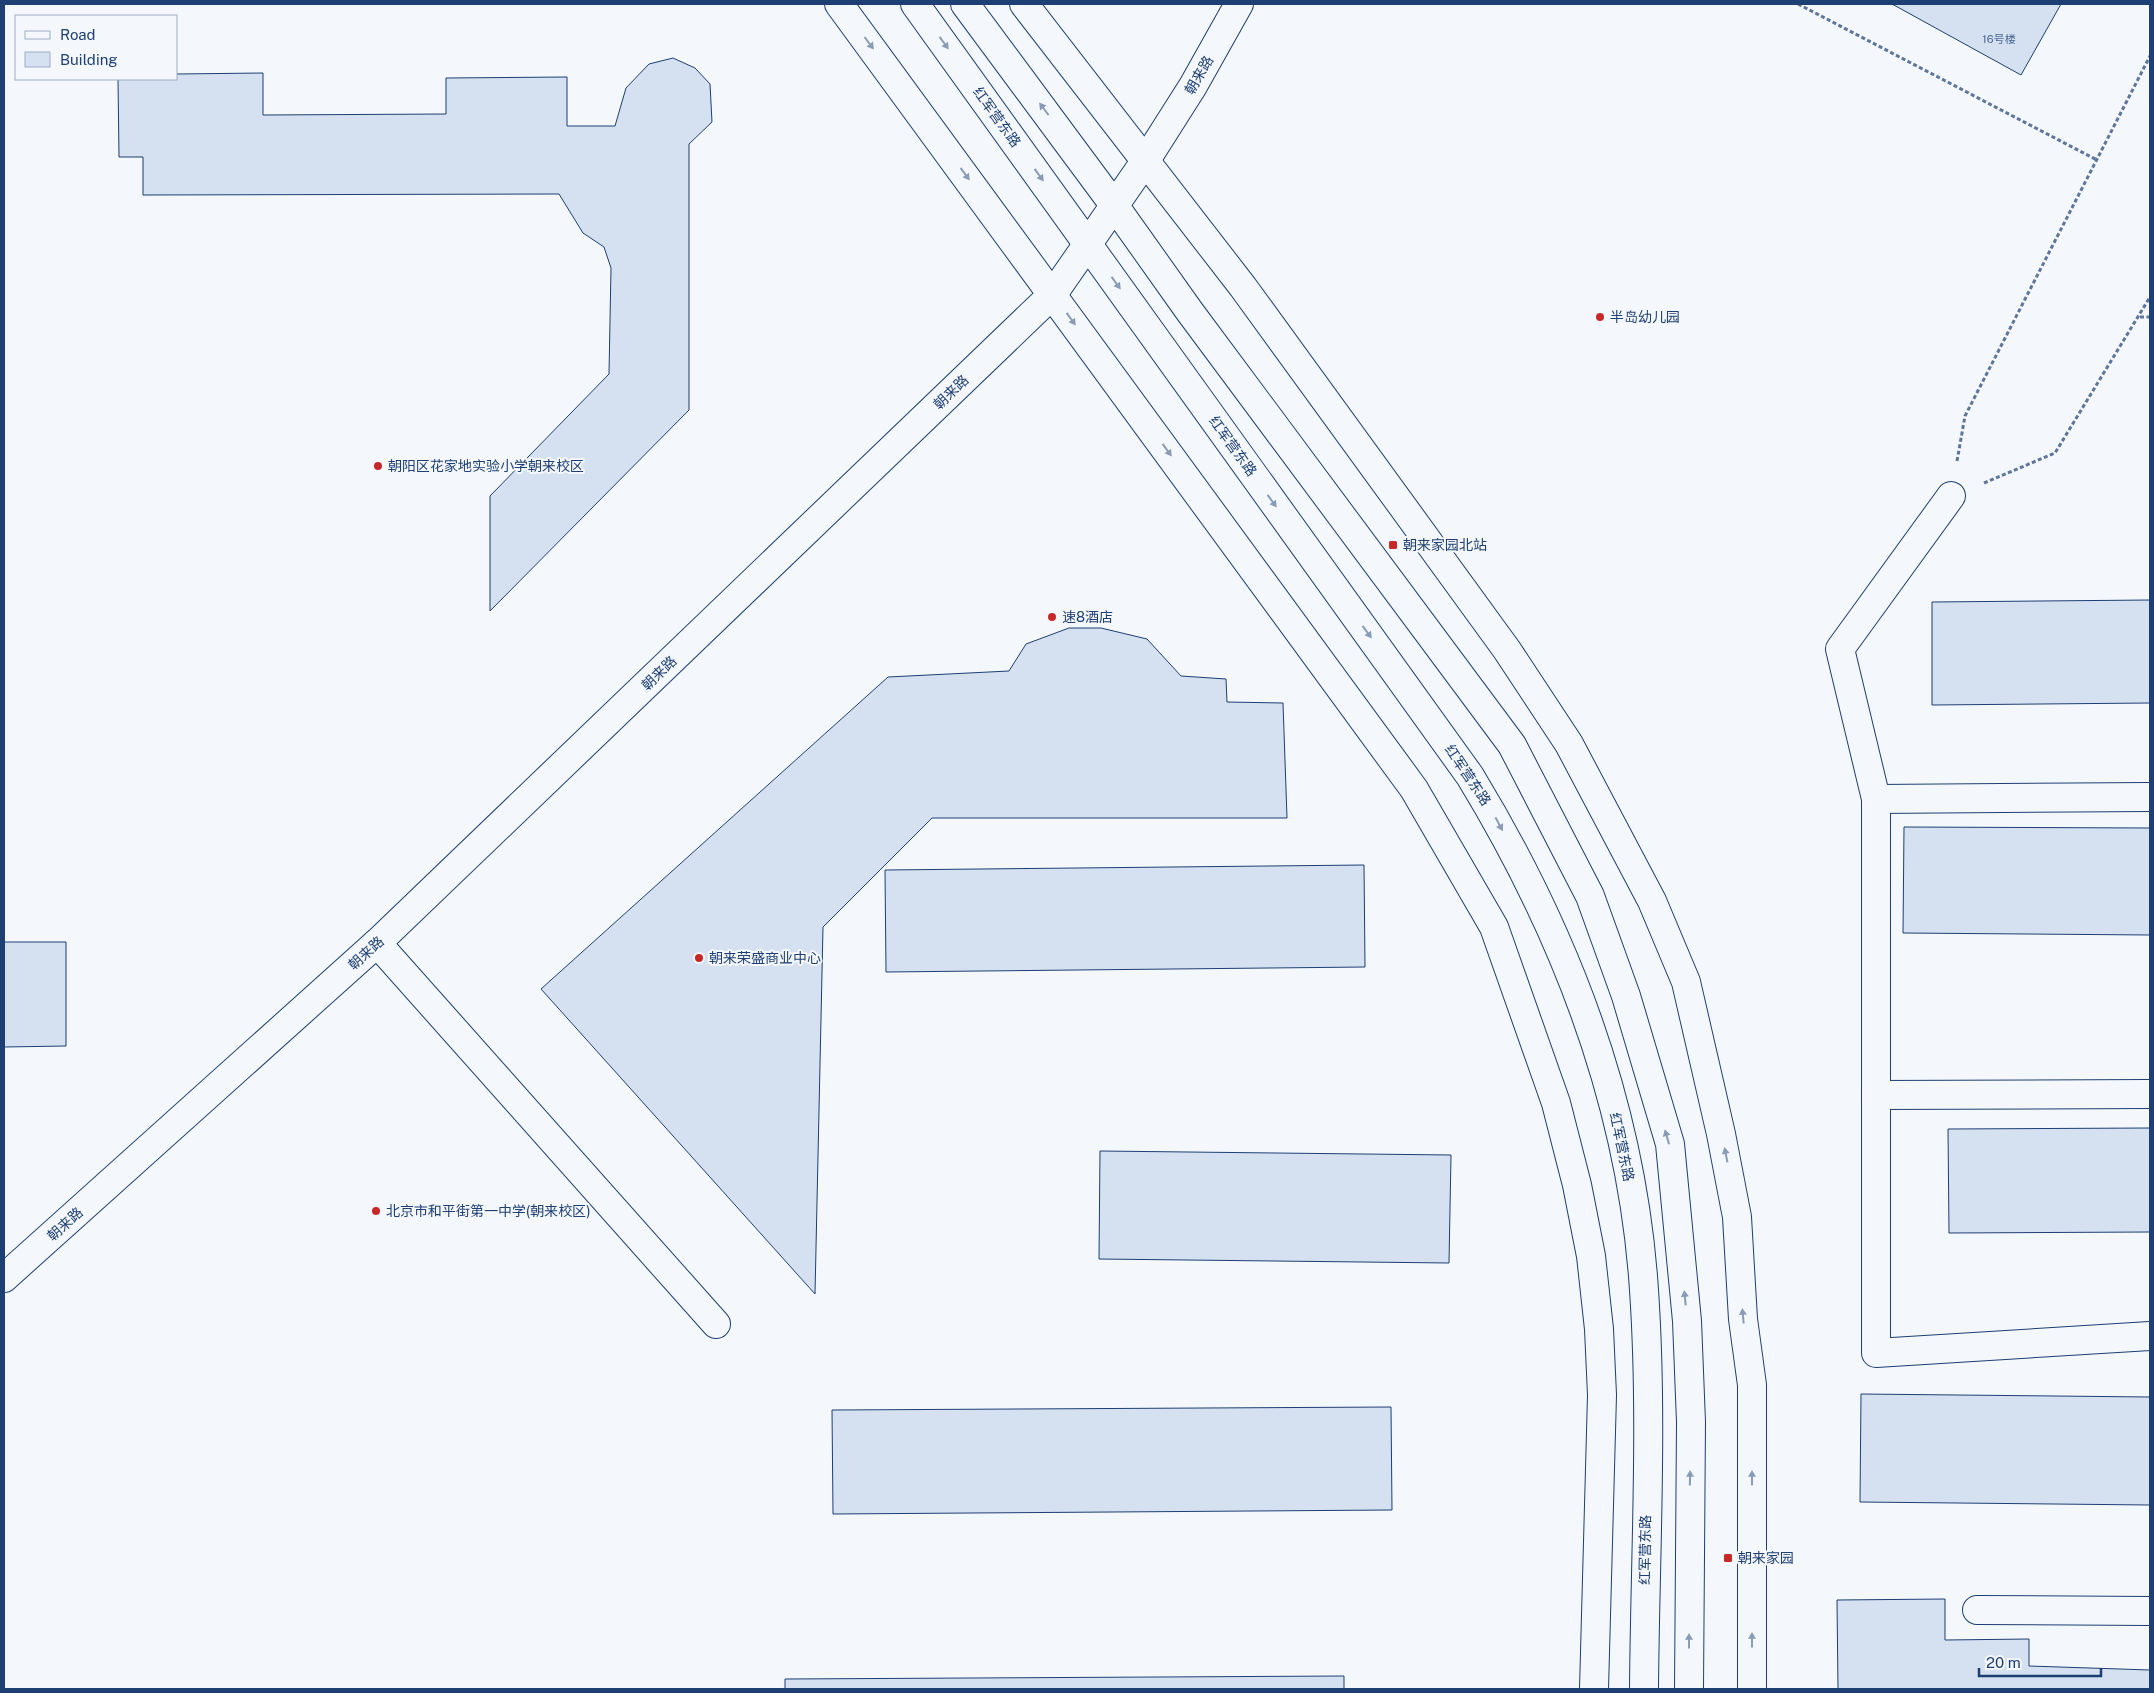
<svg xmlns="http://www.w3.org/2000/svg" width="2154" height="1693" viewBox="0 0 2154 1693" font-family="'Public Sans','Noto Sans SC',sans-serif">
<rect width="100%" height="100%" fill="#f4f7fb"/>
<g fill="#d5e0f0" stroke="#1d3f73">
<path d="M1892,4H2061L2021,75Z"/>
<path d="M673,58L695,68L710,84L712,122L689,144V410L490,611V496L609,374L611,268L604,247L583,233L559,194L143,195V157H119L118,79H176V74L263,73V115L446,114V78L567,77V126H615L626,88L649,64Z"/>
<path d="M2150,600V703L1932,705V602Z"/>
<path d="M1069,628H1101L1147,639L1181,676L1226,679L1227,702L1283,703L1287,818H932L823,927L815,1294L541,989L888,677L1009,671L1026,644Z"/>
<path d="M1904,827L2150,828V935L1903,933Z"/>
<path d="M1364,865L1365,967L886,972L885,870Z"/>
<path d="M4,942H66V1046L4,1047Z"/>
<path d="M2150,1128V1232L1949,1233L1948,1129Z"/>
<path d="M1100,1151L1451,1155L1449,1263L1099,1259Z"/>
<path d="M1861,1394L2150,1397V1505L1860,1502Z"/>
<path d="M1391,1407L1392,1510L833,1514L832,1410Z"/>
<path d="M1945,1599V1640L2029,1639V1666L2150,1670V1689H1838L1837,1600Z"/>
<path d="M1344,1676V1689H785V1679Z"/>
</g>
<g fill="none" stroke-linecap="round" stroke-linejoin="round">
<defs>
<g id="minor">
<path d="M839,4L1414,789L1494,927L1556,1103L1577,1185L1591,1256L1599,1329L1602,1395L1594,1689"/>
<path d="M1024,4L1243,287L1507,650L1569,744L1652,901L1686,982L1721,1134L1737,1217L1743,1319L1752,1385V1689"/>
<path d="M1951,496L1840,649L1876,799V1353L2150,1336"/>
<path d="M1876,799L2150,797"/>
<path d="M377,943L716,1324"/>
<path d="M1876,1095L2150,1094"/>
<path d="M1977,1610L2150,1611"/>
</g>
<g id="tertiary">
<path d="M915,4L1470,776C1565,932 1632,1106 1644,1290C1653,1422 1645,1556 1644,1689"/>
<path d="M965,4L1114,205L1190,312L1512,745L1590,896L1626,996L1670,1144L1687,1321L1691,1422L1689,1689"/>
<path d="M4,1278L377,943L1053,294L1146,160L1193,86L1239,4"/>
</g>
</defs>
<use href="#minor" stroke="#1d3f73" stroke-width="30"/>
<use href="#tertiary" stroke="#1d3f73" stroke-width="30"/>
<g stroke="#5e769c" stroke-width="3" stroke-dasharray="4 2.5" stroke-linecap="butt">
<path d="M1798,4L2097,160"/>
<path d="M2140,317H2150"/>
<path d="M1957,461L1965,416L2150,56"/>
<path d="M1984,483L2055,453L2150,297"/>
</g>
<use href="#minor" stroke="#f4f7fb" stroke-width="28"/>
<use href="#tertiary" stroke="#f4f7fb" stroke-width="28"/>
</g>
<defs><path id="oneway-solid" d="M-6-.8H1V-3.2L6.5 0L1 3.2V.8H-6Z" transform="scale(1.25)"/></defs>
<g fill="#889bb7">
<use href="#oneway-solid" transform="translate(869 43) rotate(53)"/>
<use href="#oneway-solid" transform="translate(944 43) rotate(54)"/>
<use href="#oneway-solid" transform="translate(1044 109) rotate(-127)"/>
<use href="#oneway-solid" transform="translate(965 174) rotate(54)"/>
<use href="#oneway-solid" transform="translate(1039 175) rotate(54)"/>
<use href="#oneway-solid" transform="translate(1116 283) rotate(54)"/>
<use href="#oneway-solid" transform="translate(1071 319) rotate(54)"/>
<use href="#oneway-solid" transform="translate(1167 450) rotate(54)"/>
<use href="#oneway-solid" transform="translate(1272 501) rotate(54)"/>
<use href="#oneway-solid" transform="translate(1367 632) rotate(54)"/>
<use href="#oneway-solid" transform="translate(1499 824) rotate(62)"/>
<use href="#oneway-solid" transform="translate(1667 1137) rotate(-106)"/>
<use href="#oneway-solid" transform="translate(1726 1155) rotate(-101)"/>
<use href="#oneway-solid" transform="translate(1685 1298) rotate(-96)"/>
<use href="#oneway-solid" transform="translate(1743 1316) rotate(-95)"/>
<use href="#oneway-solid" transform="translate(1690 1478) rotate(-89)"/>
<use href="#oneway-solid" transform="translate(1752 1478) rotate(-90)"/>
<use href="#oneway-solid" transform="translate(1752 1640) rotate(-90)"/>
<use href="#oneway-solid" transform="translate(1689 1641) rotate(-90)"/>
</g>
<g fill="#c62828" stroke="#f4f7fb" stroke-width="2">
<circle cx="1600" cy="317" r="5"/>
<circle cx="378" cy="466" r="5"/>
<rect x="1388" y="540" width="10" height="10" rx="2.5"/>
<circle cx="1052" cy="617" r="5"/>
<circle cx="699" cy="958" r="5"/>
<circle cx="376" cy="1211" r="5"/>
<rect x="1723" y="1553" width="10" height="10" rx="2.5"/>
</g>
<g text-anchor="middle" stroke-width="4" stroke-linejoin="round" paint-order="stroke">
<g font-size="11" fill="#4b6792">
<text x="1999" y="43">16号楼</text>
</g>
<g font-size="14" fill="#1d3f73" stroke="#f4f7fb">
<text transform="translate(1199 75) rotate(-60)" y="5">朝来路</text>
<text transform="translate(997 117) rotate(54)" y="5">红军营东路</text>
<text transform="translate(951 392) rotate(-44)" y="5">朝来路</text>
<text transform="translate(1233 446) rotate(54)" y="5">红军营东路</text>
<text transform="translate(659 673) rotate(-44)" y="5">朝来路</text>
<text transform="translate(1468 775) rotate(56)" y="5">红军营东路</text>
<text transform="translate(366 953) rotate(-42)" y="5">朝来路</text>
<text transform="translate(1622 1147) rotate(78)" y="5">红军营东路</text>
<text transform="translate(65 1224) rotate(-42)" y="5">朝来路</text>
<text transform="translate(1645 1550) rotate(-89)" y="5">红军营东路</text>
</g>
<g font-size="14" fill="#1d3f73" stroke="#f4f7fb" text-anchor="start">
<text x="1610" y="322">半岛幼儿园</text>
<text x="388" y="471">朝阳区花家地实验小学朝来校区</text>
<text x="1403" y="550">朝来家园北站</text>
<text x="1062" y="622">速8酒店</text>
<text x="709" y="963">朝来荣盛商业中心</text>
<text x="386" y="1216">北京市和平街第一中学(朝来校区)</text>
<text x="1738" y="1563">朝来家园</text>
</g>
</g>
<rect width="2154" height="1693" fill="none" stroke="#1d3f73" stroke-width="10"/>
<rect x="15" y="15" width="162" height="65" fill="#f4f7fb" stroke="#9eadc5"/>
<rect x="25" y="31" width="25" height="8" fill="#f4f7fb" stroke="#9eadc5"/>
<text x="60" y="40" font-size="15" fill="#1d3f73">Road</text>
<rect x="25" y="52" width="25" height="15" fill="#d5e0f0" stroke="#9eadc5"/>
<text x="60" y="65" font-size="15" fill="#1d3f73">Building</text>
<path d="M1979 1668v8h122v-8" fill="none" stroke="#1d3f73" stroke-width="2.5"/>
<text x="1986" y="1668" font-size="15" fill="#1d3f73" stroke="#f4f7fb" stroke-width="4" paint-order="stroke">20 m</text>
</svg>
